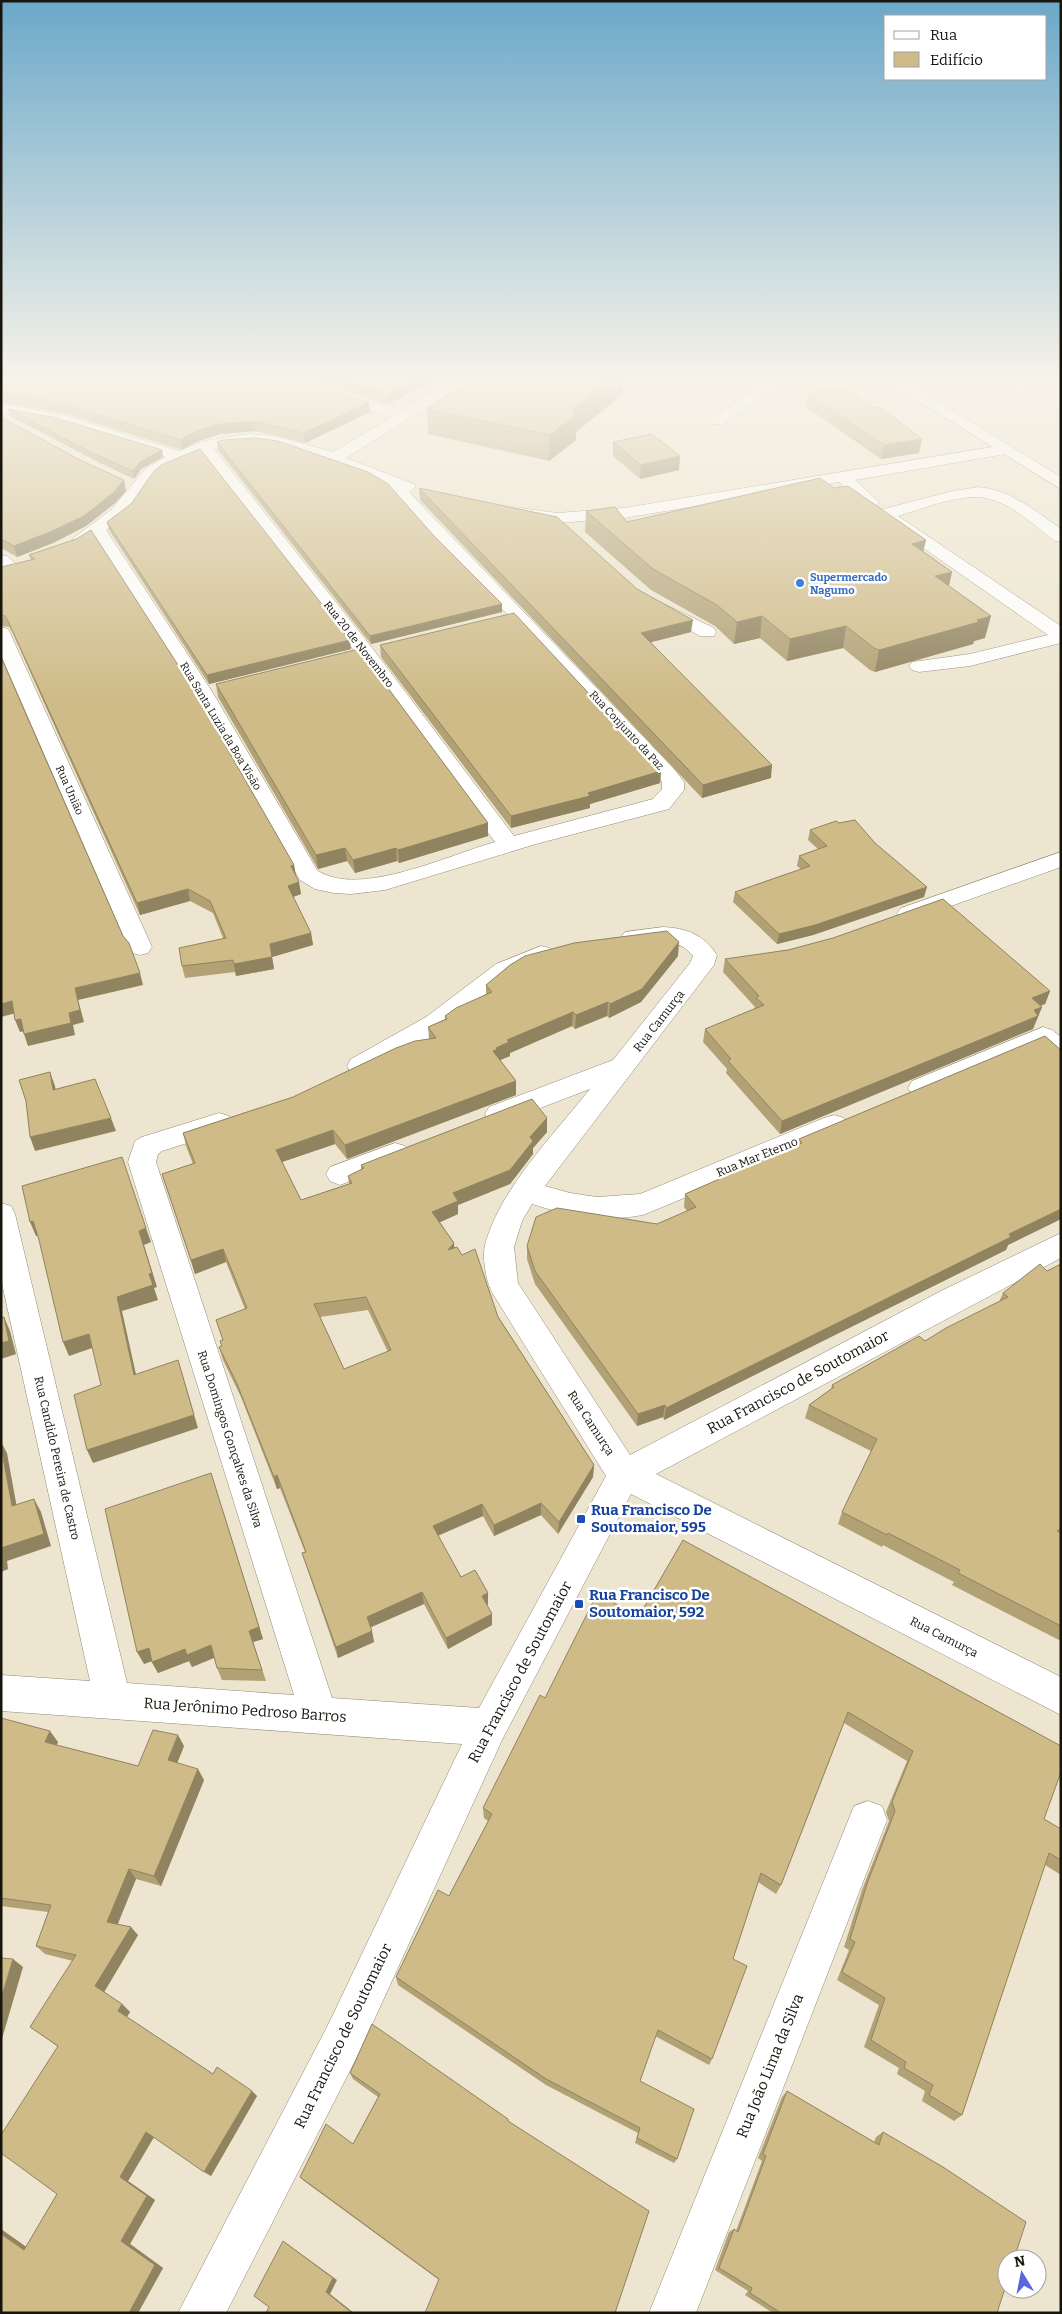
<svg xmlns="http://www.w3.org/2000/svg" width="1062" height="2314" viewBox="0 0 1062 2314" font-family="Bitter,serif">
<rect width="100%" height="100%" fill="#ede5cf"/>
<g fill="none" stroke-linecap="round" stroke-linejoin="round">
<defs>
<g id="minor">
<path d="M267,377H290L403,410L458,377H475L346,458L414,484L416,487L409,492L674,769L684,782V790L669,809L536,844L385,890L351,894L334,893L315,889L300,880L193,693L94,538L81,544L75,543L72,539L111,510L145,469L166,457L58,423L1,412V403L66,416L179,451L204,441L248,434L275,436L333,452L392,417L269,380ZM248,444L275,445L296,450L385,484L436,542L512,619L659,777L662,782V789L653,799L514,836L373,649L214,449ZM201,453L359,657L495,842C451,854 358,899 317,870L213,693L106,530L128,513L161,472Z"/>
<path d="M775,377H792L722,424H712L709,421L712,418Z"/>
<path d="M1005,445L1013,450L1011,453L855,480L879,502L877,505C862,509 850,491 839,482L624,518L557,523L520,518L514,517L512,513L514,509L520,508L557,513L624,508Z"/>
<path d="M979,487C1010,490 1036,511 1061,529V542L1055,541C1035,526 1011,503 986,498C961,493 922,509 898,516L1061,626V643L970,666L919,672L912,670L909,666L912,662L970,654L1048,635L889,524L888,519L880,518L878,514L880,510L953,491Z"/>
<path d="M1,555L7,556L20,568L17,572L11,573L1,569Z"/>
<path d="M660,602L714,628L716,632L714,636H700L654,611L651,607L654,603Z"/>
<path d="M1,627L8,629L10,633L152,947L148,953L140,955L132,953L128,947L1,655Z"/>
<path d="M1061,852V867L917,918L909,921L901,918L897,913L901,908Z"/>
<path d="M663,927C687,928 704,935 717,955L714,965L545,1186L570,1193L597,1197L640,1194L824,1118L834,1115L844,1118L847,1125L844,1132L643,1215C601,1222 573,1217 532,1204L522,1221L514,1247L518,1283L630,1455L941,1291L1061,1233V1258L656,1474L1061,1677V1715L631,1494L502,1740L359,2053L226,2313H178L329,2023L462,1744L1,1711V1675L90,1681L1,1279V1203L11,1206L15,1214L127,1683L294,1695L128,1162L135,1141L142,1137L219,1113L229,1116L232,1123L229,1130L162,1151L158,1154L156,1162L332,1698L479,1708L606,1476L493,1294C486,1282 482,1258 485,1245C499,1190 555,1133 590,1089L498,1124L489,1121L485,1114L489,1107L613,1060L690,963L693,956C675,932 647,949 625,942L621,937L625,932Z"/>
<path d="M541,946L550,948L553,954L550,960L523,970L504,981L467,1013L432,1038L369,1073L360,1075L351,1073L347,1066L351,1059L426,1017L496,964Z"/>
<path d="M1043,1027L1052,1030L1061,1037V1060L1052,1057L1040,1047L930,1095L921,1098L912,1095L908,1088L912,1081Z"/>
<path d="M395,1143L405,1146L409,1153L405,1160L340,1185L330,1181L326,1174L330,1167Z"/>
<path d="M868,1801L882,1806L887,1820L696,2313H649L854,1806Z"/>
</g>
<path id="major" d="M880,377H897L1061,477V489Z"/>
</defs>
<use href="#minor" stroke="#908975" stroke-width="1"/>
<use href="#major" stroke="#908975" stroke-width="1"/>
<use href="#minor" fill="#fff" fill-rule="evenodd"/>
<use href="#major" fill="#fff" fill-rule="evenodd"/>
</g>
<g fill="#b1a175" fill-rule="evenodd">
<path d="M1,377L370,412L305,443L256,431L220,434L198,441L182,450L66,414L1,402Z"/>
<path d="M297,377H442L388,404Z"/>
<path d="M474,377H623V394L576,432V440L549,461L428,434L427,409Z"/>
<path d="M808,393L919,453L881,459L806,407Z"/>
<path d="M8,409L162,450L163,457L141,469L134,479L96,461L10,416Z"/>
<path d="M1,417L126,491L115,503L86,526L53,543L17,557L1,548Z"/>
<path d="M217,442L434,536L502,604V612L371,644L218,450Z"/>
<path d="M613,442L679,470L640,479L613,456Z"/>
<path d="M419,488L637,589L691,632L651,642L771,778L702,798L420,500Z"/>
<path d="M834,488L926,540L923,551L952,572L949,586L985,638L974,641L973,644L875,672L870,670L843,648L787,661L760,638L734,644L715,626L651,590L585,532L586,511L627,522Z"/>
<path d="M107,522L351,649L209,684L109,530Z"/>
<path d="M76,539L294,865L296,876L301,894L293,897L311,933L313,945L272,957L274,969L236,976L235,972L185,978L182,966L223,938L213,913L190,901L140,915L12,632L9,627L1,626V567L31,560L29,555Z"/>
<path d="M380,645L661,771L660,783L590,804V808L511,828L381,657Z"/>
<path d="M216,684L488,823V836L399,863L397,861L355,873L347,861L318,869L218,697Z"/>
<path d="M810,830L924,897L813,935L777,944L733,902L735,892L801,869L797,866L799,856L818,849L808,840Z"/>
<path d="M678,956L641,1002L609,1018L607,1016L575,1029L572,1026L510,1053V1056L500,1060L516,1081V1095L347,1159L335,1144L282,1162L301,1200L349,1184L348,1176L361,1170V1165L547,1118V1132L533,1148V1154L510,1184L458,1205V1214L440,1222L454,1243V1248L594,1465L593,1477L558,1534L541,1515L494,1536L483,1516L438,1536L461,1577L488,1593V1604L487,1605L492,1625L448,1649L424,1604L371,1627L374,1642L338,1658L306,1565L302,1553L305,1552L280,1488L277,1489L241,1397L223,1360L219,1347H222L220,1341L223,1340L216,1320L245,1309L226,1262L195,1274L162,1174L193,1164L186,1146L183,1133L293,1097L429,1039L428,1027L445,1019V1016L486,994V985ZM368,1310L388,1352L344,1369L320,1317Z"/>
<path d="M725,959L1050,991L1045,1004L1040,1006L1042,1007L1033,1029L780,1134L726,1073L727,1069L703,1042L705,1029L754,1009L755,1007L723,972Z"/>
<path d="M1061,1050V1219L1008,1245L1006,1250L664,1420L663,1417L637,1426L535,1284L527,1259V1246L657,1224L687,1211L684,1207L685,1194L798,1145L799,1139Z"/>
<path d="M1061,1264V1641L952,1585L954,1582L917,1563L883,1545L882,1547L838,1524L842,1512L871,1451L805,1418L809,1405L831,1389L832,1385L925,1341L999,1302L1003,1293Z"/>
<path d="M211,1473L263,1639L253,1642L266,1681L222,1680L217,1668L214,1658L192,1667L189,1661L158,1673L151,1661L144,1664Z"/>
<path d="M683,1540L1044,1819L1061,1829V1875L1045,1865L962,2115L954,2121L922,2101L925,2091L897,2074L899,2068L864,2047L879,2005L837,1980L849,1950L844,1947L862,1890L889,1821L886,1812L907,1761L844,1723L781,1885L776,1894L758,1882L733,1959L712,2059L709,2065L655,2036L640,2081L677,2159L674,2163L635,2143L638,2133L546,2085L398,1985L396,1977L449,1896L488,1821L484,1818L483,1808L545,1698L639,1616Z"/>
<path d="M1,1718L58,1742L57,1745L138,1766L184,1746L177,1763L204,1780L161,1886L136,1879L117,1924L138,1935L104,1992L122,2004L130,2012L127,2017L213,2074L257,2096L211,2176L154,2137L128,2181L155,2200L130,2244L163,2268L138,2313H1L26,2247L57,2194V2046L30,2027L73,1961L45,1954L36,1946L48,1912L1,1906Z"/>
<path d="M350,2073L508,2119V2121L439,2280L304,2181L300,2177L353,2144L378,2097L353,2079Z"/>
<path d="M787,2091L874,2142L876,2137L883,2132L997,2313H773L745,2295L748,2291L715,2270L729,2232L734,2229L736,2231L762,2161L758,2158L782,2097Z"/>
</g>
<g fill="#90835f">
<path d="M421,377H442L388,404L387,394Z"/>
<path d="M614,377H623V394L576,432V440L549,461L550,435L573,409Z"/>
<path d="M369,402L370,412L305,443L304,433Z"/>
<path d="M254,421L256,431L220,434L198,441L182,450L180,440L196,431L219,424Z"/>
<path d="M922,439L919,453L881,459L884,445Z"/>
<path d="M162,450L163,457L141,469L134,479L133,471L140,462Z"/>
<path d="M680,456L679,470L640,479L641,465Z"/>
<path d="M124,480L126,491L115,503L86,526L53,543L17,557L14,546Z"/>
<path d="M926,540L921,561L912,544Z"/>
<path d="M952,572L947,593L935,576Z"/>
<path d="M502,604V612L371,644L370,636Z"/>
<path d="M762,616L760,638L734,644L737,622Z"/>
<path d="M991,616L985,638L974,641L973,644L875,672L879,650Z"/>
<path d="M693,620L691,632L640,645L641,633Z"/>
<path d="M846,626L843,648L787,661L790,639Z"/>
<path d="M350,640L351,649L209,684L207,675Z"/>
<path d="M772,765L771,778L702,798L703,785Z"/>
<path d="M661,771L660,783L590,804V808L511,828V816Z"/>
<path d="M488,823V836L399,863L398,850Z"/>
<path d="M345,848L347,861L318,869L316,855Z"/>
<path d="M396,848L397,861L355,873L353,860Z"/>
<path d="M294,865L296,877L291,866Z"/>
<path d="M299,882L301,894L290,898L288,886Z"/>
<path d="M927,887L924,897L813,935L777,944L779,934Z"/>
<path d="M188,889L190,901L140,915L137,903Z"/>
<path d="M311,933L313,945L272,957L274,969L236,976L234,964L270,944Z"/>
<path d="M679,942L678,956L641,1002L609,1018L610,1004Z"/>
<path d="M140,973L143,985L78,1000L84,1022L73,1025L75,1035L28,1046L24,1034L69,1013L75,988Z"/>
<path d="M1050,991L1045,1004L1027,1011L1032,998Z"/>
<path d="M12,1001L16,1013L1,1017V1004Z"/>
<path d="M608,1002L607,1016L575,1029L576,1015Z"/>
<path d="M1042,1007L1033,1029L780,1134L782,1121Z"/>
<path d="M573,1012L572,1026L510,1053V1056L498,1061L493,1051L496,1048L507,1040Z"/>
<path d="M21,1019L25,1031L20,1032L15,1020Z"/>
<path d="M50,1072L55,1086L58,1104L53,1090Z"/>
<path d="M516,1081V1095L347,1159L345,1145Z"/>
<path d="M111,1118L116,1131L35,1151L30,1137Z"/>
<path d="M547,1118V1132L533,1148V1154L510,1184L458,1205V1214L434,1225L432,1212L453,1193L530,1137Z"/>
<path d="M333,1130L335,1144L279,1163L276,1150Z"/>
<path d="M1061,1205V1219L1008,1245L1006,1250L664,1420L666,1408L1009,1234Z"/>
<path d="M33,1221L39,1236H36L30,1222Z"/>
<path d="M146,1228L151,1242L144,1245L157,1287L154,1288L158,1300L122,1311L139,1388L134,1375L117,1297L149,1274L139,1231Z"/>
<path d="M454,1243L455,1256L448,1250Z"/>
<path d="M223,1249L226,1262L195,1274L191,1260Z"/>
<path d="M4,1317L10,1331L16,1354L1,1359V1343Z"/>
<path d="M89,1334L95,1347L69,1356L63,1342Z"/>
<path d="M178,1360L198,1428L93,1463L87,1450Z"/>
<path d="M665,1405L663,1417L637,1426L638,1414Z"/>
<path d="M1,1442L7,1453L19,1519L12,1506L1,1450Z"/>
<path d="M594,1465L593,1477L558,1534L559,1522Z"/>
<path d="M211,1473L263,1639L253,1642L266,1681L249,1631Z"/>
<path d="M277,1475L280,1488L277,1489L274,1477Z"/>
<path d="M34,1499L41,1512L51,1546L7,1561L8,1569L1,1572V1548Z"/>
<path d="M541,1503V1515L494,1536V1525Z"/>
<path d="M482,1504L483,1516L434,1537L433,1526Z"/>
<path d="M422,1592L424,1604L369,1628L367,1617Z"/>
<path d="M488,1593V1604L483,1607L482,1596Z"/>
<path d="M492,1614V1625L448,1649L446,1638Z"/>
<path d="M372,1631L374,1642L338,1658L336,1647Z"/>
<path d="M211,1645L216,1657L192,1667L189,1661L158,1673L152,1662L185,1649Z"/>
<path d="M149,1648L155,1660L144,1664L137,1652Z"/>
<path d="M50,1731L58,1742L53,1753L45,1742Z"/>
<path d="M178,1735L184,1746L174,1771L168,1760Z"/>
<path d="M198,1769L204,1780L161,1886L154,1876Z"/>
<path d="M129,1869L136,1879L115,1931L107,1922Z"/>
<path d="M131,1927L138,1935L103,1994L95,1986Z"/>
<path d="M13,1959L23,1967L1,2042V1999Z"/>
<path d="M122,2004L130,2012L126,2018L118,2011Z"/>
<path d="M252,2091L257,2096L211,2176L204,2172Z"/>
<path d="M146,2132L154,2137L128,2181L155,2200L130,2244L163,2268L138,2313H129L121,2241L120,2177Z"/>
<path d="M1,2229L35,2253L24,2250L1,2234Z"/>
<path d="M283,2241L337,2280L330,2294L354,2313H352L326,2292Z"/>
</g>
<g fill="#cebb88" stroke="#90835f" fill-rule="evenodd">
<path d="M1,377H285L369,402L304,433L254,421L219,424L196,431L180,440L64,404L1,392Z"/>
<path d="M330,377H421L387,394Z"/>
<path d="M474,377H614L573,409L576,414L550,435L427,409Z"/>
<path d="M841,387L875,408L880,407L922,439L884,445L808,393Z"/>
<path d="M8,409L56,418L162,450L140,462L133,471L94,454Z"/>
<path d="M1,417L80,460L124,480L113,493L84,516L50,532L14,546L1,539Z"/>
<path d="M652,434L680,456L641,465L613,442Z"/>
<path d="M255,438L278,441L368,472L388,484L434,536L502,604L370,636L217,442L223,440Z"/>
<path d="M200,449L350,640L207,675L107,522L131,504L154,471L163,464Z"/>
<path d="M820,478L834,488L848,486L926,540L912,544L952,572L935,576L991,616L977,620L979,622L879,650L874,648L846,626L790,639L762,616L737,622L717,605L653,569L586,511L615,507L627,522Z"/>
<path d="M419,488L557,517L637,589L693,620L641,633L772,765L703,785Z"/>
<path d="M91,530L189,682L294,865L291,866L299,882L288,886L311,933L270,944L272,957L234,964L233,960L182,966L179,948L226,938L210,901L188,889L137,903L8,621L5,616L1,615V567L35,559L29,555L76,539Z"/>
<path d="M514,613L661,771L588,793L590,796L511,816L380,645Z"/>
<path d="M359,649L488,823L398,850L396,848L353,860L345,848L316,855L216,684Z"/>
<path d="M1,657L123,936L129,943L140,973L75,988L80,1010L69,1013L71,1023L24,1034L21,1019L15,1020L12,1001L1,1004Z"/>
<path d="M855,820L875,843L927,887L815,925L779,934L735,892L810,866L799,856L827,846L810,830L836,821L839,823Z"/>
<path d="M943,899L1050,991L1032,998L1042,1007L1034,1010L1038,1016L782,1121L728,1061L731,1059L705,1029L764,1005L756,998L759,996L725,959L788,950L833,938Z"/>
<path d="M667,931L679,942L642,989L610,1004L608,1002L576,1015L573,1012L507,1040L509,1042L496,1048L498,1049L493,1051L516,1081L345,1145L333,1130L276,1150L301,1200L352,1183L348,1176L364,1168L361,1165L532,1099L547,1118L530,1137L533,1141L510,1170L453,1193L458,1201L432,1212L454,1243L448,1250L457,1247L462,1255L475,1249L498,1317L594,1465L559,1522L541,1503L494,1525L482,1504L433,1526L461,1577L475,1570L488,1593L482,1596L492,1614L446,1638L422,1592L367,1617L372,1631L336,1647L302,1553L306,1552L277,1475L274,1477L237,1384L219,1347L222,1346L220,1341L223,1340L216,1320L247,1308L223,1249L191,1260L162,1174L195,1163L183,1133L293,1097L396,1048L415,1041L436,1038L428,1027L447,1019L445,1016L456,1008L492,992L486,985L510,965L525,956L574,943ZM366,1297L391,1350L344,1369L314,1304Z"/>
<path d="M1045,1036L1061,1050V1209L1009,1234L1011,1237L666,1408L665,1405L638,1414L535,1271L527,1246L536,1217L557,1208L657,1224L696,1207L685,1194L802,1143L799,1139Z"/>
<path d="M50,1072L53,1090L95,1079L111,1118L30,1137L26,1101L19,1080Z"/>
<path d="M122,1157L146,1228L139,1231L152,1273L149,1274L153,1285L117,1297L134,1375L178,1360L194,1415L87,1450L74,1395L101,1385L89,1334L63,1342L39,1240L33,1221L30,1222L22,1186Z"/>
<path d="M1040,1264L1047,1271L1061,1264V1529L1057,1531L1061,1533V1626L958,1573L960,1570L923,1551L888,1533L887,1535L842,1512L877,1439L809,1405L834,1387L832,1385L919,1336L925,1341L946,1328L1008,1297L1003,1293Z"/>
<path d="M4,1317L9,1341L1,1343V1318Z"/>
<path d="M1,1446L12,1506L34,1499L44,1534L1,1548Z"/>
<path d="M211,1473L259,1627L249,1631L262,1670L217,1668L211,1645L187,1655L185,1649L152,1662L149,1648L137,1652L105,1509Z"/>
<path d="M683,1540L1061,1746V1772L1044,1819L1061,1829V1860L1049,1853L962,2115L929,2095L933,2085L904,2068L906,2062L871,2040L885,1998L842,1972L855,1942L850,1939L868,1881L895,1811L892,1802L913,1751L848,1712L781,1885L761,1873L733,1959L747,1966L712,2059L658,2030L640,2081L694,2109L677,2159L637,2138L640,2128L546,2079L396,1977L438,1890L449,1896L492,1814L483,1808L540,1695L545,1698L597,1594L639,1616Z"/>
<path d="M1,1718L50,1731L45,1742L138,1766L153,1730L178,1735L168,1760L198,1769L154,1876L129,1869L107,1922L131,1927L95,1986L122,2004L118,2011L213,2074L217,2067L252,2091L204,2172L146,2132L120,2177L147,2196L121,2241L155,2265L129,2313H1V2234L24,2250L57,2194L1,2153V2135L58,2046L30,2027L76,1955L36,1946L51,1905L1,1898Z"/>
<path d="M1,1958L13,1959L1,1999Z"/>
<path d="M372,2024L508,2119V2121L649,2211L615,2313H425L439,2279L300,2177L326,2124L353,2144L380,2094L350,2073Z"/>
<path d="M787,2091L879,2145L883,2132L943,2167L1026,2222L1014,2259H1007V2282L997,2313H781L750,2293L752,2288L719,2268L734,2229L738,2232L766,2156L763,2154Z"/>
<path d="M283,2241L333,2278L326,2292L352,2313H266L269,2307L254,2296Z"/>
</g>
<linearGradient id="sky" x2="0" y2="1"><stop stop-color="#6ba8c9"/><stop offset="0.54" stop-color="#f7f3e9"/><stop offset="1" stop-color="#f7f3e9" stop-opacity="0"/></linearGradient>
<rect width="1062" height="701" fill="url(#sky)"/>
<circle fill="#3f7fe0" stroke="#fff" stroke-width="2" cx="800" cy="583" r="5"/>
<g fill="#1a4fb4" stroke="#fff" stroke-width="2">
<rect x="576" y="1514" width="10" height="10" rx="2.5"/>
<rect x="574" y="1599" width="10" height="10" rx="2.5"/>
</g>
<g text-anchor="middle" stroke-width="5" stroke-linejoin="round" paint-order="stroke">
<g font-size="11" font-weight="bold" fill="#366cbe" stroke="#fff" text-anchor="start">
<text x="810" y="581">Supermercado<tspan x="810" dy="13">Nagumo</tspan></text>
</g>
<g font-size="11" fill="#18150d" stroke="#fff">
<text transform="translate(359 644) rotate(52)" y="4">Rua 20 de Novembro</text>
<text transform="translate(221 726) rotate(59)" y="4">Rua Santa Luzia da Boa Visão</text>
<text transform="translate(627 730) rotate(47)" y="4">Rua Conjunto da Paz</text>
<text transform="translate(70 790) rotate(66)" y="4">Rua União</text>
</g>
<g font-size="12" fill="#18150d" stroke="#fff">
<text transform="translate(659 1021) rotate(-52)" y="4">Rua Camurça</text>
<text transform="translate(757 1157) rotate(-22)" y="4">Rua Mar Eterno</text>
<text transform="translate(591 1423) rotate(57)" y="4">Rua Camurça</text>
<text transform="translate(230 1439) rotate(72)" y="4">Rua Domingos Gonçalves da Silva</text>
<text transform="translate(57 1458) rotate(77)" y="4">Rua Candido Pereira de Castro</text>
<text transform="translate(944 1637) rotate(27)" y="4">Rua Camurça</text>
</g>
<g font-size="15" fill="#18150d" stroke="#fff">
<text transform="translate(798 1382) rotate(-28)" y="5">Rua Francisco de Soutomaior</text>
<text transform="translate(520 1672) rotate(-62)" y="5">Rua Francisco de Soutomaior</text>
<text transform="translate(245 1710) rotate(4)" y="5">Rua Jerônimo Pedroso Barros</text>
<text transform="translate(343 2036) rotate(-64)" y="5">Rua Francisco de Soutomaior</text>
<text transform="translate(770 2066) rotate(-68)" y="5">Rua João Lima da Silva</text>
</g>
<g font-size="15" font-weight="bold" fill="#164399" stroke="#fff" text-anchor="start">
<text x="591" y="1515">Rua Francisco De<tspan x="591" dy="17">Soutomaior, 595</tspan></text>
<text x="589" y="1600">Rua Francisco De<tspan x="589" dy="17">Soutomaior, 592</tspan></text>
</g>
</g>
<rect width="1062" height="2314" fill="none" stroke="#18150d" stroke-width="5"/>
<rect x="884" y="15" width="162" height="65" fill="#ffffff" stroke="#a3a19e"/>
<rect x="894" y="31" width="25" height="8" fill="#ffffff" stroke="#a3a19e"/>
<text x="930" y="40" font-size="15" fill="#18150d">Rua</text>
<rect x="894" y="52" width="25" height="15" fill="#cebb88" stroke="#a3a19e"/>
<text x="930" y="65" font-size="15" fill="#18150d">Edifício</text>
<g transform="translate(1022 2274) rotate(350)"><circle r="24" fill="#ffffff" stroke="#a3a19e"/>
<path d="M0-4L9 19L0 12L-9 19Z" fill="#5966dd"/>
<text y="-8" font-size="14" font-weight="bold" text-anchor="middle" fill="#18150d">N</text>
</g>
</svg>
